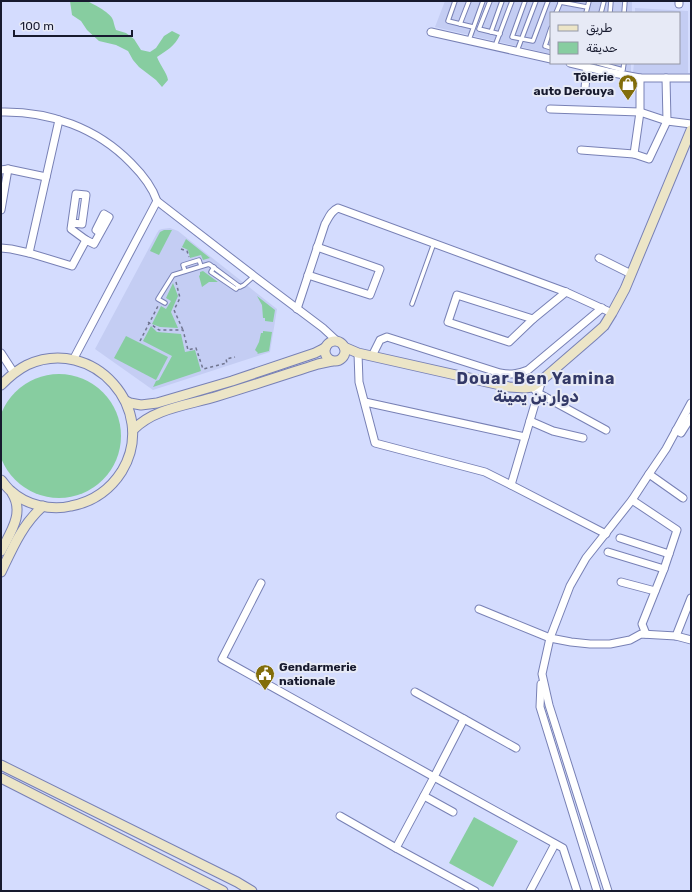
<svg xmlns="http://www.w3.org/2000/svg" width="692" height="892" viewBox="0 0 692 892" font-family="Rubik,'Noto Sans Arabic',sans-serif">
<rect width="100%" height="100%" fill="#d4dcfe"/>
<g fill="#c4cdf3">
<path d="M445,1H632V13H551V54L435,27Z"/>
<path d="M635,8L688,11V73H633L634,63H679V13H635Z"/>
<path d="M590,63H631V73Z"/>
<path d="M170,228L178,231L277,309L270,352L153,390L95,349L157,233L159,230L162,229Z"/>
</g>
<g fill="#87cda0">
<path d="M70,1C75,1 81,0 86,1C91,2 110,13 112,18C114,21 114,26 116,30L126,33L134,39L141,50L150,52L156,48L164,36L172,31L180,35C175,46 166,51 157,57C160,65 167,73 168,80L162,87L156,80L139,67L133,60L128,51L116,45L99,41L87,30L81,21L72,15Z"/>
<path d="M164,230H172L159,255L150,251L160,232Z"/>
<path d="M186,239L210,258L203,260L201,255L190,258L188,250L182,247Z"/>
<path d="M203,271L218,282H209L202,287L199,276L200,275V272Z"/>
<path d="M173,283L178,296L171,312L178,328L160,327L152,324L161,306L166,309L171,301L166,298Z"/>
<path d="M257,296L275,310L273,322L265,321V318H263L262,305Z"/>
<path d="M151,326L157,332L181,334L185,352L195,350L201,371L153,387L156,381L159,380L172,356L143,341Z"/>
<path d="M263,331L272,332L269,351L257,354L258,353L255,350L259,342L261,333H263Z"/>
<path d="M126,336L168,357L156,380L114,358Z"/>
<circle cx="59" cy="436" r="62"/>
<path d="M474,817L518,841L493,887L449,863Z"/>
</g>
<g fill="none" stroke-linecap="round" stroke-linejoin="round">
<defs>
<g id="lane">
<path d="M455,1L448,21L473,27"/>
<path d="M490,1L479,29L500,34"/>
<path d="M525,1L512,37L533,41L548,1"/>
<path d="M560,2L587,7"/>
<path d="M556,13L561,1"/>
<path d="M586,13L589,1"/>
<path d="M601,13L604,1"/>
<path d="M610,13L611,1"/>
<path d="M624,13L625,1"/>
<path d="M460,24L469,1"/>
<path d="M551,28L545,46L551,48"/>
<path d="M491,32L502,1"/>
<path d="M469,40L483,1"/>
<path d="M495,46L512,1"/>
<path d="M517,51L536,1"/>
<path d="M598,63L623,70L624,63"/>
<path d="M214,267L211,272L236,289L239,286"/>
<path d="M185,271L183,265L199,260L201,266"/>
<path d="M165,303L158,299L173,275L209,264L240,287L244,285L254,276"/>
<path d="M412,304L434,243"/>
</g>
<g id="street">
<path d="M679,1V4"/>
<path d="M431,32L551,59"/>
<path d="M570,63L608,72L640,78V112L634,154L649,159L667,121L666,78"/>
<path d="M640,78H691"/>
<path d="M585,88L587,67"/>
<path d="M550,109L640,112L667,121L691,124"/>
<path d="M1,112C50,111 97,128 131,163C142,174 152,186 157,201L254,276L323,328L337,341"/>
<path d="M59,120L29,253L72,266L86,240L94,244L109,217L104,214L96,230L100,233"/>
<path d="M581,150L634,154"/>
<path d="M1,170L8,169L46,177"/>
<path d="M1,210L8,169"/>
<path d="M72,223L82,224L86,195L76,194L71,229L86,240"/>
<path d="M1,248L11,249L29,253"/>
<path d="M599,258L631,274"/>
<path d="M308,275L370,295L380,269L317,247"/>
<path d="M457,295L533,319L509,342L448,322Z"/>
<path d="M297,309L325,224C329,217 331,211 338,208L566,292L612,313"/>
<path d="M533,319L566,292"/>
<path d="M1,353L14,373"/>
<path d="M358,353L359,382L375,443L485,472L511,485L606,534"/>
<path d="M372,356L380,340L387,337L500,373C511,375 518,374 528,370L602,308"/>
<path d="M73,360L157,201"/>
<path d="M535,390L538,393L606,430"/>
<path d="M365,402L525,437"/>
<path d="M530,421L553,431L583,438"/>
<path d="M676,430L681,433L691,417"/>
<path d="M511,485L542,380"/>
<path d="M683,498L649,474L666,449L691,403"/>
<path d="M632,500L677,530L664,569L642,624L646,634"/>
<path d="M620,538L669,554"/>
<path d="M608,552L664,569"/>
<path d="M621,582L655,591"/>
<path d="M261,583L222,659L434,777L464,719L415,692"/>
<path d="M479,609L550,638L571,642L590,644H610L630,640L641,634L676,636L691,640"/>
<path d="M676,636L691,598"/>
<path d="M541,684L540,707L597,891"/>
<path d="M464,719L516,748"/>
<path d="M424,796L453,812"/>
<path d="M340,816L396,848"/>
<path d="M475,891L396,848L434,777L563,848L577,891"/>
<path d="M530,891L555,844"/>
<path d="M608,891L549,705L542,674L550,638L570,586L586,558L632,500L649,474"/>
</g>
<g id="secondary">
<circle cx="335" cy="351" r="10"/>
<path d="M344,347L358,353L509,387L525,388L532,387L542,380L594,335L604,326L612,313L625,289L691,130"/>
<path d="M1,385C9,377 17,370 27,365C93,335 159,409 122,471C110,490 92,502 71,506C51,511 26,505 11,491C7,488 4,483 1,480"/>
<path d="M126,401L130,403L141,405L157,403L232,381L315,353L321,350L326,347"/>
<path d="M133,430C154,408 189,405 218,396C251,386 284,375 318,364L332,361"/>
<path d="M1,551C10,533 25,513 12,493"/>
<path d="M1,572C13,547 22,525 43,506"/>
<path d="M1,765L237,882L252,891"/>
<path d="M1,778L223,891"/>
</g>
</defs>
<use href="#lane" stroke="#7881b5" stroke-width="5.5"/>
<use href="#street" stroke="#7881b5" stroke-width="9"/>
<use href="#secondary" stroke="#7881b5" stroke-width="11"/>
<g stroke="#707590" stroke-width="1.5" stroke-dasharray="3 3" stroke-linecap="butt">
<path d="M181,249L187,251L189,257"/>
<path d="M176,282L180,298L174,310L183,330"/>
<path d="M148,322L159,330H183L188,350L196,348L203,369L227,363L226,359L235,357"/>
<path d="M140,341L158,306"/>
</g>
<use href="#lane" stroke="#fff" stroke-width="3.5"/>
<use href="#street" stroke="#fff" stroke-width="7"/>
<use href="#secondary" stroke="#ece5c7" stroke-width="9"/>
</g>
<defs>
<symbol id="shop-pin" viewBox="-11 -11 22 30"><path d="M0 17L-7.5 6A9.5 9.5 0 1 1 7.5 6Z" fill="#826d0a" stroke="#e7eaf6"/><path d="M-5-2.5h2.3a2.7 3.5 0 0 1 5.4 0H5L5.5 6h-11ZM-1.5-2.5h3a1.5 2.3 0 0 0-3 0Z" fill="#fff"/></symbol>
<symbol id="civic-pin" viewBox="-11 -11 22 30"><path d="M0 17L-7.5 6A9.5 9.5 0 1 1 7.5 6Z" fill="#826d0a" stroke="#e7eaf6"/><path d="M-.6-6.5H3V-4.5H.6V-3L4-1V1h2V6H-6V1h2V-1L-.6-3ZM-1.2 2.5V6h2.4V2.5Z" fill="#fff"/></symbol>
</defs>
<g fill-rule="evenodd">
<use href="#shop-pin" x="617" y="73" width="22" height="30"/>
<use href="#civic-pin" x="254" y="663" width="22" height="30"/>
</g>
<g text-anchor="middle" stroke-width="4" stroke-linejoin="round" paint-order="stroke">
<g font-size="12" font-weight="bold" fill="#171a2e" stroke="#e7eaf6" text-anchor="end">
<text x="614" y="81">Tôlerie<tspan x="614" dy="14">auto Derouya</tspan></text>
<text x="279" y="671" text-anchor="start">Gendarmerie<tspan x="279" dy="14">nationale</tspan></text>
</g>
<g font-size="16" font-weight="bold" letter-spacing="1" fill="#333967" stroke="#e7eaf6">
<text x="536" y="384">Douar Ben Yamina<tspan x="536" dy="18">دوار بن يمينة</tspan></text>
</g>
</g>
<rect width="692" height="892" fill="none" stroke="#171a2e" stroke-width="4"/>
<rect x="550" y="12" width="130" height="52" fill="#e7eaf6" stroke="#9497a6"/>
<rect x="558" y="25" width="20" height="6" fill="#ece5c7" stroke="#9497a6"/>
<text x="586" y="32" font-size="12" fill="#171a2e">طريق</text>
<rect x="558" y="42" width="20" height="12" fill="#87cda0" stroke="#9497a6"/>
<text x="586" y="52" font-size="12" fill="#171a2e">حديقة</text>
<path d="M14 30v6h118v-6" fill="none" stroke="#171a2e" stroke-width="2"/>
<text x="20" y="30" font-size="12" fill="#171a2e" stroke="#e7eaf6" stroke-width="3" paint-order="stroke">100 m</text>
</svg>
